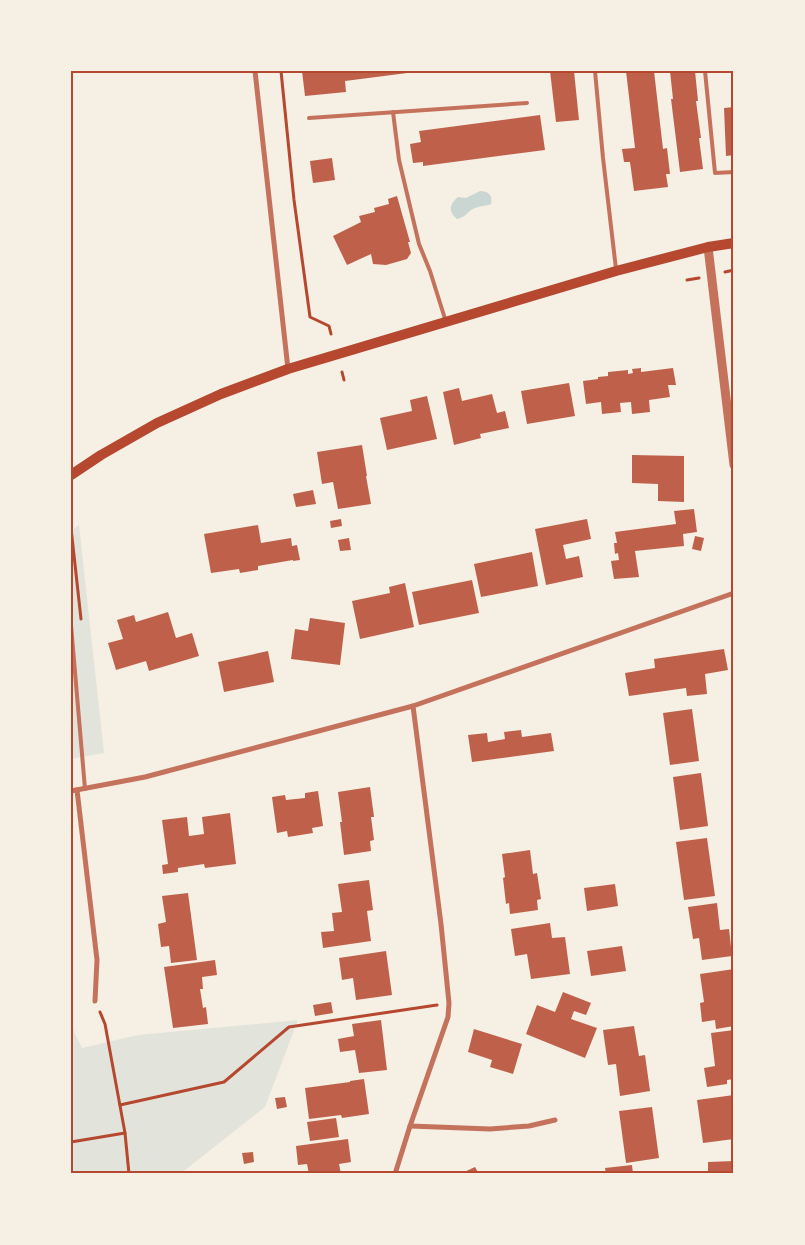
<svg xmlns="http://www.w3.org/2000/svg" width="805" height="1245" viewBox="0 0 805 1245" font-family="Manrope,sans-serif">
<rect width="100%" height="100%" fill="#f6efe4"/>
<g fill="#e2e4dc">
<path d="M79,525L104,753L71,759V531Z"/>
<path d="M298,1020L265,1107L180,1174H71V1026L82,1048L138,1035Z"/>
</g>
<path fill="#c9d6d2" d="M480,191C488,191 493,195 491,204C486,206 480,206 475,208C467,211 467,217 457,219C448,212 449,204 458,197L466,198Z"/>
<g fill="#bf614a">
<path d="M302,71H415V72L345,81L346,92L305,96Z"/>
<path d="M550,71H574L579,120L556,122Z"/>
<path d="M626,71H654L663,149L667,148L670,174H666L668,187L634,191L630,162H624L622,149L635,148Z"/>
<path d="M670,71H695L698,101H696L701,138H699L703,169L680,172L671,99H673Z"/>
<path d="M734,107V155L726,156L724,108Z"/>
<path d="M540,115L545,150L423,166V162L413,163L410,144L421,142L419,131Z"/>
<path d="M332,158L335,180L313,183L310,161Z"/>
<path d="M397,196L410,242H408L411,253L407,259L386,265L373,264L371,254L347,265L333,236L361,222L359,216L375,212L374,208L389,204L388,199Z"/>
<path d="M641,368V372L673,368L676,385H668L670,397L649,400L650,412L632,414L631,402L620,403L621,412L602,414L601,402L586,404L583,381L598,379V377L608,376V372L628,370V374L633,373L632,369Z"/>
<path d="M569,383L575,416L527,424L521,391Z"/>
<path d="M459,388L462,401L492,394L497,413L505,411L509,428L480,434L481,438L454,445L443,392Z"/>
<path d="M427,396L437,439L387,450L380,418L412,411L410,400Z"/>
<path d="M362,445L367,476H366L371,504L338,509L333,482L322,484L317,452Z"/>
<path d="M632,455L684,456V502L658,501V484L632,483Z"/>
<path d="M313,490L316,504L296,507L293,494Z"/>
<path d="M694,509L697,532L683,534L684,546L635,551L639,577L614,579L611,561L619,560L618,553L615,554L614,543H617L615,532L676,524L674,511Z"/>
<path d="M341,519L342,526L331,528L330,521Z"/>
<path d="M587,519L591,539L563,545L566,559L579,556L583,577L546,585L535,529Z"/>
<path d="M258,525L261,543L291,538L292,546L297,545L300,560L293,561V560L258,566V570L240,573L239,569L211,573L204,534Z"/>
<path d="M695,536L704,538L701,551L692,549Z"/>
<path d="M349,538L351,550L340,551L338,540Z"/>
<path d="M532,552L538,586L481,597L474,564Z"/>
<path d="M472,580L479,613L419,625L412,592Z"/>
<path d="M405,583L414,627L360,639L352,601L390,593L389,587Z"/>
<path d="M168,612L176,638L192,633L199,656L149,671L146,661L116,670L108,643L123,639L117,620L134,615L136,622Z"/>
<path d="M310,618L345,623L340,665L291,659L295,629L308,631Z"/>
<path d="M724,649L728,670L705,674L707,694L687,696L686,688L629,696L625,673L655,668L654,659Z"/>
<path d="M268,651L274,682L224,692L218,662Z"/>
<path d="M692,709L699,761L670,765L663,713Z"/>
<path d="M521,730L522,737L551,733L554,751L472,762L468,735L487,733L488,742L505,739L504,732Z"/>
<path d="M701,773L708,826L680,830L673,777Z"/>
<path d="M370,787L374,817H371L374,840L370,841L371,851L344,855L340,822H342L338,792Z"/>
<path d="M318,791L323,826L312,828L313,833L288,837L287,831L277,833L272,797L285,795L286,800L305,798V793Z"/>
<path d="M230,813L236,864L205,868L204,864L178,868V872L163,874L162,865L168,864L162,820L187,817L189,836L204,834L202,817Z"/>
<path d="M707,838L715,896L684,900L676,842Z"/>
<path d="M530,850L533,874L537,873L541,899L537,900L538,910L510,914L509,903L506,904L503,878L505,877L502,854Z"/>
<path d="M369,880L373,910L367,911L371,941L323,948L321,932L334,931L332,913L342,912L338,884Z"/>
<path d="M615,884L618,906L587,911L584,888Z"/>
<path d="M188,893L197,960L171,963L169,946L161,947L158,924L166,922L162,896Z"/>
<path d="M717,903L720,930L729,929L732,956L702,960L699,938L693,939L688,907Z"/>
<path d="M550,923L552,938L565,937L570,974L531,979L527,954L515,956L511,929Z"/>
<path d="M622,946L626,971L591,976L587,951Z"/>
<path d="M386,951L392,995L356,1000L353,978L342,980L339,958Z"/>
<path d="M215,960L217,975L202,977L203,989H200L203,1008L206,1007L208,1024L173,1028L164,967Z"/>
<path d="M734,969V1017L732,1018L734,1026L716,1029L715,1020L702,1022L700,1003L704,1002L700,974Z"/>
<path d="M563,992L591,1003L586,1015L574,1011L571,1019L597,1028L585,1058L526,1034L537,1005L555,1012Z"/>
<path d="M331,1002L333,1013L315,1016L313,1005Z"/>
<path d="M381,1020L387,1070L359,1073L355,1050L340,1052L338,1039L354,1036L352,1024Z"/>
<path d="M634,1026L639,1056L645,1055L650,1091L620,1096L616,1064L608,1065L603,1030Z"/>
<path d="M474,1029L522,1044L513,1074L490,1067L492,1060L468,1052Z"/>
<path d="M734,1030V1079L727,1080V1084L707,1087L704,1068L715,1066L711,1033Z"/>
<path d="M364,1079L369,1114L342,1118L341,1115L309,1119L305,1088L350,1082V1081Z"/>
<path d="M734,1095V1139L703,1143L697,1100Z"/>
<path d="M285,1097L287,1107L277,1109L275,1098Z"/>
<path d="M652,1107L659,1158L626,1163L619,1111Z"/>
<path d="M336,1118L339,1137L310,1141L307,1122Z"/>
<path d="M348,1139L351,1162L339,1164L341,1174H309L307,1164L298,1165L296,1146Z"/>
<path d="M253,1152L254,1162L244,1164L242,1153Z"/>
<path d="M734,1161V1174H708V1162Z"/>
<path d="M632,1165L633,1174H606L605,1168Z"/>
<path d="M475,1167L479,1174H460Z"/>
</g>
<g fill="none" stroke-linecap="round" stroke-linejoin="round">
<g stroke="#b5482f" stroke-width="3">
<path d="M281,71L294,200L310,317L329,326L331,334"/>
<path d="M725,272L734,270"/>
<path d="M687,280L699,278"/>
<path d="M342,372L344,380"/>
<path d="M71,528L81,619"/>
<path d="M100,1012L105,1024L125,1133L129,1174"/>
<path d="M120,1105L224,1082L289,1027L437,1005"/>
<path d="M71,1142L125,1133"/>
</g>
<g stroke="#c5725c" stroke-width="4">
<path d="M595,71L603,158L616,269"/>
<path d="M705,71L715,173L734,172"/>
<path d="M393,112L399,160L419,244L430,271L446,322"/>
<path d="M309,118L527,103"/>
<path d="M71,625L85,789"/>
</g>
<g stroke="#c5725c" stroke-width="5">
<path d="M255,71L288,369"/>
<path d="M77,790L97,960L95,1001"/>
<path d="M71,791L145,777L413,706L734,593"/>
<path d="M410,1126L490,1129L529,1126L555,1120"/>
<path d="M395,1174L410,1126L448,1017L449,1003L441,924L413,706"/>
</g>
<path stroke="#c5725c" stroke-width="9" d="M708,247L734,465"/>
<path stroke="#b5482f" stroke-width="10" d="M71,475L101,455L157,423L221,394L288,369L616,271L708,247L734,243"/>
</g>
<rect width="805" height="1245" fill="none" stroke="#f6efe4" stroke-width="145"/>
<rect x="72" y="72" width="660" height="1100" fill="none" stroke="#b5482f" stroke-width="2"/>
</svg>
